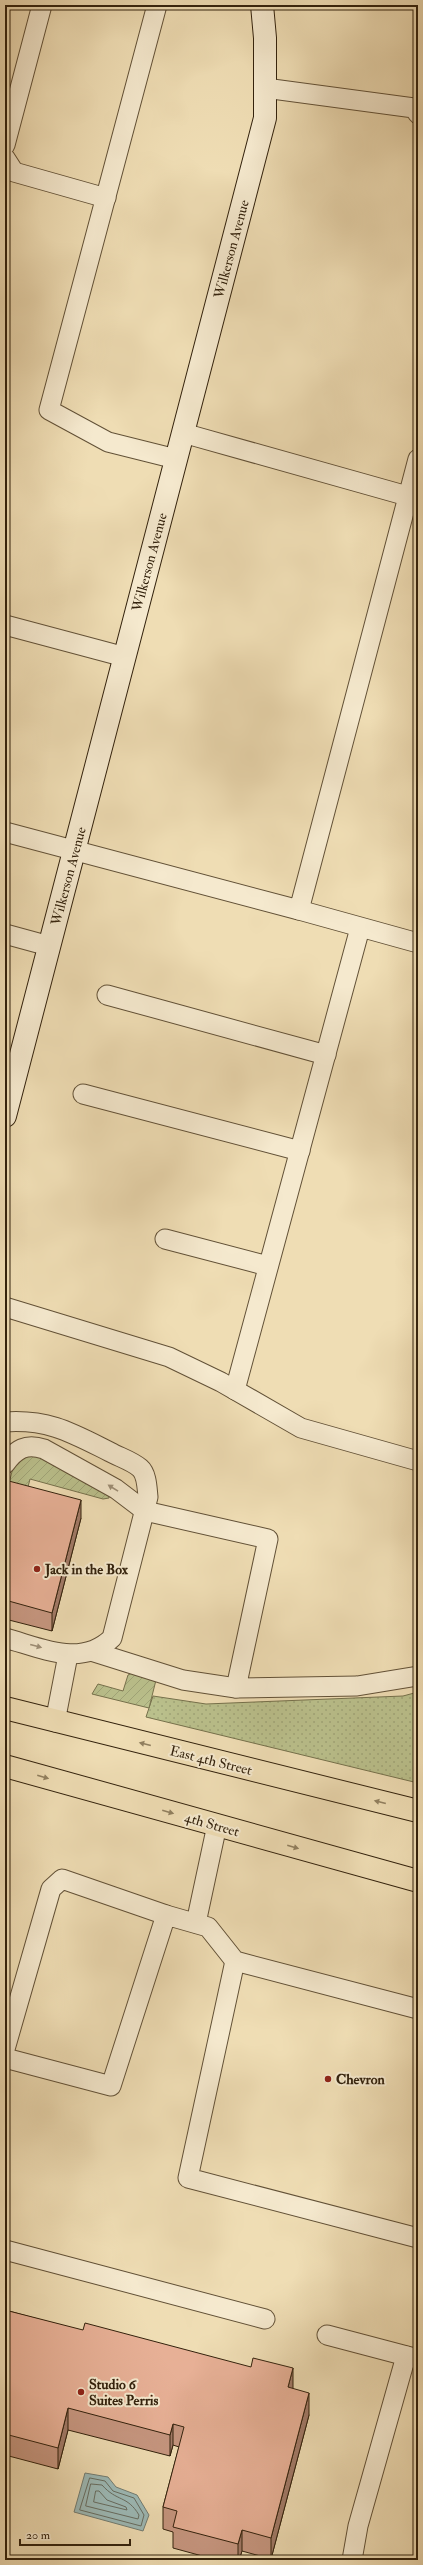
<svg xmlns="http://www.w3.org/2000/svg" width="423" height="2565" viewBox="0 0 423 2565" font-family="'IM FELL Double Pica',serif">
<defs>
<pattern id="grass-dots" width="8" height="8" patternUnits="userSpaceOnUse"><rect width="8" height="8" fill="#bac08c"/><path d="M2 2h.1M6 6h.1" fill="none" stroke="#a0a578" stroke-width="1.8" stroke-linecap="round"/></pattern>
<pattern id="garden-furrows" width="10" height="10" patternUnits="userSpaceOnUse"><rect width="10" height="10" fill="#bac08c"/><path d="M-1 1l2-2M0 10L10 0M9 11l2-2" fill="none" stroke="#a0a578"/></pattern>
</defs>
<rect width="100%" height="100%" fill="#efddb4"/>
<filter id="stains"><feTurbulence type="fractalNoise" baseFrequency=".005" numOctaves="4"/><feColorMatrix values="0 0 0 0 .2 0 0 0 0 .09 0 0 0 0 .02 0 0 0 .5 -.17"/></filter>
<radialGradient id="worn" r=".72"><stop offset=".6" stop-color="#630" stop-opacity="0"/><stop offset="1" stop-color="#630" stop-opacity=".3"/></radialGradient>
<path fill="url(#grass-dots)" stroke="#76714c" d="M418,1692V1783L146,1717L153,1696L206,1704L403,1696Z"/>
<g fill="url(#garden-furrows)" stroke="#76714c">
<path d="M38,1453L109,1494V1498L103,1499L30,1479L24,1503L5,1498L13,1468L24,1455Z"/>
<path d="M132,1673L156,1680L149,1708L92,1694L98,1684L123,1691L128,1675Z"/>
</g>
<path fill="#9dbab7" stroke="#737d73" d="M85,2473L108,2477L116,2487L137,2495L149,2515L143,2531L74,2512Z"/>
<g fill="none" stroke-linecap="round" stroke-linejoin="round">
<g stroke="#686e62" stroke-width="1">
<path d="M90,2478L105,2481L113,2491L134,2498L144,2515L141,2526L80,2510Z"/>
<path d="M91,2484L102,2485C117,2502 127,2495 139,2515L138,2519L86,2506Z"/>
<path d="M96,2491H99L107,2500L126,2507L127,2510L94,2502Z"/>
</g>
<defs>
<g id="lane">
<path d="M157,5L49,410L108,442L176,459"/>
<path d="M265,88L414,108L418,114"/>
<path d="M5,145L42,5"/>
<path d="M5,158L14,172L106,198"/>
<path d="M183,433L418,499"/>
<path d="M5,625L125,657"/>
<path d="M5,832L299,910L418,459"/>
<path d="M299,910L418,943"/>
<path d="M5,934L49,946"/>
<path d="M107,995L326,1055"/>
<path d="M83,1094L300,1151"/>
<path d="M165,1239L268,1266"/>
<path d="M5,1307L169,1357L221,1382L301,1428L418,1461"/>
<path d="M235,1390L360,928"/>
<path d="M5,1422C49,1419 72,1433 110,1452C119,1457 132,1461 140,1468C147,1474 147,1488 148,1497L112,1638C81,1668 42,1648 5,1638"/>
<path d="M5,1464C16,1449 26,1443 44,1449L116,1489L145,1511L268,1539L236,1688L357,1686L418,1676"/>
<path d="M94,1652L183,1680L236,1688"/>
<path d="M55,1722L68,1655"/>
<path d="M196,1923L217,1825"/>
<path d="M235,1961L188,2178L418,2238"/>
<path d="M5,2049L51,1889L62,1879L166,1915"/>
<path d="M5,2058L111,2086L166,1915L208,1927L235,1961L418,2009"/>
<path d="M5,2250L265,2319"/>
<path d="M327,2335L418,2359"/>
<path d="M352,2560L358,2526L406,2356"/>
</g>
<path id="secondary" d="M5,1116L265,118V38L262,5"/>
<g id="primary">
<path d="M5,1708L418,1811"/>
<path d="M5,1766L418,1881"/>
</g>
</defs>
<use href="#lane" stroke="#625137" stroke-width="21"/>
<use href="#secondary" stroke="#33220d" stroke-width="24"/>
<use href="#primary" stroke="#33220d" stroke-width="24"/>
<use href="#lane" stroke="#f5e9ce" stroke-width="19"/>
<use href="#secondary" stroke="#f5e9ce" stroke-width="22"/>
<use href="#primary" stroke="#efddb4" stroke-width="22"/>
</g>
<g fill="#c79781" stroke="#33220d">
<path d="M5,1480L81,1518L52,1631L5,1619Z"/>
<path d="M5,2310L293,2389L309,2415L271,2559L242,2551L239,2560H217L173,2548V2532L163,2529V2507L179,2447L173,2445L170,2456L68,2430L58,2469L5,2455Z"/>
</g>
<g fill="#a27b69" stroke="#33220d">
<path d="M81,1500V1518L52,1631V1613Z"/>
<path d="M293,2368V2390L288,2387Z"/>
<path d="M309,2393V2415L271,2559V2538Z"/>
<path d="M68,2408V2430L58,2469V2448Z"/>
<path d="M173,2424V2445L170,2456V2435Z"/>
<path d="M242,2530V2551L239,2560H238V2544Z"/>
</g>
<g fill="#e7b096" stroke="#33220d">
<path d="M5,1480L81,1500L52,1613L5,1600Z"/>
<path d="M5,2310L83,2330L85,2323L251,2367L253,2358L293,2368L288,2387L309,2393L271,2538L242,2530L238,2544L173,2527L177,2511L163,2507L184,2427L173,2424L170,2435L68,2408L58,2448L5,2434Z"/>
</g>
<defs><path id="oneway-solid" d="M-6-.8H1V-3.2L6.5 0L1 3.2V.8H-6Z"/></defs>
<g fill="#9e8f77">
<use href="#oneway-solid" transform="translate(113 1488) rotate(-148)"/>
<use href="#oneway-solid" transform="translate(36 1646) rotate(15)"/>
</g>
<g fill="#918060">
<use href="#oneway-solid" transform="translate(145 1744) rotate(-166)"/>
<use href="#oneway-solid" transform="translate(43 1777) rotate(16)"/>
<use href="#oneway-solid" transform="translate(380 1802) rotate(-166)"/>
<use href="#oneway-solid" transform="translate(168 1812) rotate(16)"/>
<use href="#oneway-solid" transform="translate(293 1847) rotate(16)"/>
</g>
<g fill="#8f2418" stroke="#f5e9ce" stroke-width="1.5">
<circle cx="37" cy="1569" r="4"/>
<circle cx="328" cy="2079" r="4"/>
<circle cx="81" cy="2392" r="4"/>
</g>
<g text-anchor="middle" stroke-width="4" stroke-linejoin="round" paint-order="stroke">
<g font-size="14" fill="#33220d" stroke="#f5e9ce">
<text transform="translate(231 249) rotate(-75)" y="5">Wilkerson Avenue</text>
<text transform="translate(149 562) rotate(-75)" y="5">Wilkerson Avenue</text>
<text transform="translate(68 876) rotate(-75)" y="5">Wilkerson Avenue</text>
<text transform="translate(211 1760) rotate(14)" y="5">East 4th Street</text>
<text transform="translate(212 1824) rotate(16)" y="5">4th Street</text>
</g>
<g font-size="14" font-weight="bold" fill="#33220d" stroke="#f5e9ce" text-anchor="start">
<text x="45" y="1574">Jack in the Box</text>
<text x="336" y="2084">Chevron</text>
<text x="89" y="2389">Studio 6<tspan x="89" dy="16">Suites Perris</tspan></text>
</g>
</g>
<rect width="423" height="2565" fill="none" stroke="#efddb4" stroke-width="20"/>
<rect x="6" y="6" width="411" height="2553" fill="none" stroke="#33220d" stroke-width="2"/>
<rect x="10" y="10" width="403" height="2545" fill="none" stroke="#33220d"/>
<path d="M20 2539v6h110v-6" fill="none" stroke="#33220d" stroke-width="2"/>
<text x="26" y="2539" font-size="12" fill="#33220d" stroke="#f5e9ce" stroke-width="3" paint-order="stroke">20 m</text>
<rect width="100%" height="100%" filter="url(#stains)"/>
<rect width="100%" height="100%" fill="url(#worn)"/>
</svg>
